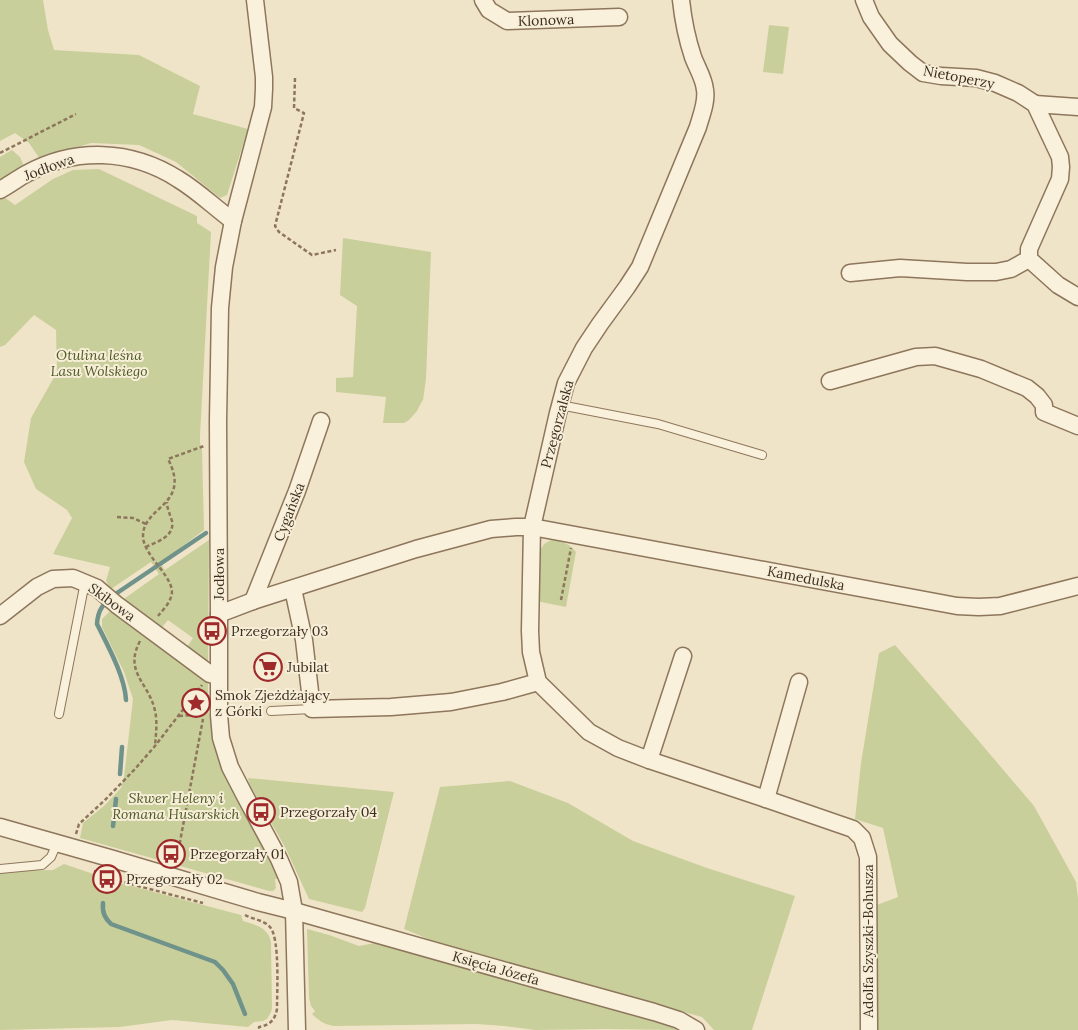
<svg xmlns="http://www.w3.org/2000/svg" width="1078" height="1030" viewBox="0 0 1078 1030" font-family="Lora,serif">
<rect width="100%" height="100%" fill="#f0e4c8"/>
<g fill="#c9cf9b">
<path d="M0,0H43L48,30L54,50L139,55L200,86L193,114L248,129L227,195L220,198L176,162L139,145L91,143L40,159L29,143L15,133L0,141Z"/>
<path d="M769,25L789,27L783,74L763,72Z"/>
<path d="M12,150L20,157L25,168L0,182V157Z"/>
<path d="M99,169L197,216V223L211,232L200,436V443L202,449L204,530L160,563L165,570L209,540L208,665L185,650L193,638L168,620L159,631L121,601L159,574L151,562L111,589L106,581L110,567L53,554L72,518L67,510L36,489L24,462L31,418L57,372L56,330L34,315L5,345L0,347V199L4,197L15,205L53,179L73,170Z"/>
<path d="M343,238L431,252L426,379L423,400L420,405L417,411L409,420L404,423H383L386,397L336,392V378L353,377L357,306L340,295Z"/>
<path d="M551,540C561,541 569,543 576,552L566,607L536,601L541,549L544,544Z"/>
<path d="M113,608L204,676L208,682V711L280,879H275L276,888L273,891H269L80,838L83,823L105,805L121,788L124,777L133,699L124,672L102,627V619Z"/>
<path d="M895,645L972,733L1034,806L1076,882L1078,898V1030H869L874,906L898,897L883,828L855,819L861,763L879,653Z"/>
<path d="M248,778L394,792L365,908L362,912L309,899L285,847L249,784Z"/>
<path d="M510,781L568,803L633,841L707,868L795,896L752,1030H714L702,1017L445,946L404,929L440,787Z"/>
<path d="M64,864L120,883L241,915L243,921C256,925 268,927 271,942L272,1008L271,1012L267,1019L263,1021L254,1022L248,1027L172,1020L120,1027L0,1030V871L53,870Z"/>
<path d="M307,929L329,935L359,946L375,943L673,1024L677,1027L676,1030L605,1029L536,1030L504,1026L476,1024L335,1026C325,1025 319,1021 312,1014L315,1011L311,1006L309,998Z"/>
</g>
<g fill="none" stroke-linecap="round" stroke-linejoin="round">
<g stroke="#6f938a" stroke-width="4.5">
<path d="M126,700C125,677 108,646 97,624C98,607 105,603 117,593L206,533"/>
<path d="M120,774L122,747"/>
<path d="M113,826L116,799"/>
<path d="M103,903C102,913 105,918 111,924L215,962L223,970L233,984L245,1014"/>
</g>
<defs>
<g id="lane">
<path d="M560,405L658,424L762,455"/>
<path d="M271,711L312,709"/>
<path d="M59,714L85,582"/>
<path d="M0,869L42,865L51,857L57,843"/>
</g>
<g id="street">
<path d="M255,0L264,77V89L263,107L233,221L224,267L220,308L218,421L219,614V715L221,738L230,767L245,796L279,859L289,882L294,911L297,1030"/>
<path d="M483,0L489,10L507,21L619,17"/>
<path d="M681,0C683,19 687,39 693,57C697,68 704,78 705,90C707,102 701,116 698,127L640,267L627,287L600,324L584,348L566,383L558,413L532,527L530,631L531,652L538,682L589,732L618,748L649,760L766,799L853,829L862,838L868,857L869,1030"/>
<path d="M864,0L871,17L890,44L910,63L923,73L941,76L976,78L995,83L1018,93L1035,104L1060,157L1061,167L1060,179L1029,249V259L1058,285L1078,297"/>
<path d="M1035,104L1078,107"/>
<path d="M0,190C9,185 17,179 26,174C75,147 131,149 178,179C198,191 214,207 233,221"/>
<path d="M850,273L900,268L967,272H996L1011,269L1029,259"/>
<path d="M830,381L916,357L935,356L981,369L1027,388L1037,396L1044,405V412L1078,426"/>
<path d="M293,589L304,640L312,709L391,707L451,702L502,692L538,682"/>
<path d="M253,601L297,491L319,427L321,421"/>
<path d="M219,614L253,601L416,549L491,529L516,527H532L957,606L979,607L1000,606L1078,586"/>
<path d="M0,616L37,587L53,579L73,578L97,588L117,605L210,674L218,676"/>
<path d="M649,760L683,656"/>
<path d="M766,799L799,682"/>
<path d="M0,827L113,859L258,902L294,911L524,976L654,1012L679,1020L696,1030"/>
</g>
</defs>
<use href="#lane" stroke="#8d765c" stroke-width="10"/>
<use href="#street" stroke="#8d765c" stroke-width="19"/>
<g stroke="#8d765c" stroke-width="2.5" stroke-dasharray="4 2.5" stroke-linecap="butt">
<path d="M295,78L294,108L304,113L275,226L279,232L312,255L336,250"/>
<path d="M0,153L76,114"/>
<path d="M117,517L133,518L146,524"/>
<path d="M146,547C156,542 175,537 172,521C170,514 167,509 167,502"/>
<path d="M561,600L571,548"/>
<path d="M158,616C162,611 169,604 171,597C178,579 143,557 143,536C143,506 192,505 168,459L204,446"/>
<path d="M140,641C124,671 147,682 154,707C158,720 156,733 155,746"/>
<path d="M234,714L261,712"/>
<path d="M179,716L204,714"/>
<path d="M76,834L79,824L106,799L135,769L155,746L202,685"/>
<path d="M176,863L203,719"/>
<path d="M94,871L119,881L203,903"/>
<path d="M245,915C252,919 264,920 270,927C280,938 277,992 277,1009C275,1020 270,1025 259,1027V1030"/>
</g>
<use href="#lane" stroke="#faf1dc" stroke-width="8"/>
<use href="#street" stroke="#faf1dc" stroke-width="16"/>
</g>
<defs>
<symbol id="bus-ring" viewBox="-11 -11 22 22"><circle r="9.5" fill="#f7eed8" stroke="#9e2a2b" stroke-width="1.5"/><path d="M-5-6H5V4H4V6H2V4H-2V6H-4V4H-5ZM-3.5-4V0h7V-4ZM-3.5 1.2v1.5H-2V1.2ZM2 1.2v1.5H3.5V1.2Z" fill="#9e2a2b"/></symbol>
<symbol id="supermarket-ring" viewBox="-11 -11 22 22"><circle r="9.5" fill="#f7eed8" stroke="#9e2a2b" stroke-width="1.5"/><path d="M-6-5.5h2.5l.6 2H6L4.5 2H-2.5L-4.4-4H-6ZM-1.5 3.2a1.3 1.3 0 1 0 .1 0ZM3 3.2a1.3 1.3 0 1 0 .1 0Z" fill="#9e2a2b"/></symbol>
<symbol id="sight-ring" viewBox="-11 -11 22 22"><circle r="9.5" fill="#f7eed8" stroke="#9e2a2b" stroke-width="1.5"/><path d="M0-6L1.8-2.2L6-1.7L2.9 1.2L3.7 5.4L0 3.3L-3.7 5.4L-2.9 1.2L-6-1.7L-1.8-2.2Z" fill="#9e2a2b"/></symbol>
</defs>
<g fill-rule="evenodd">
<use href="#bus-ring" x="196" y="615" width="32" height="32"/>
<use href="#supermarket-ring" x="252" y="651" width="32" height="32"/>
<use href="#sight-ring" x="180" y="687" width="32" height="32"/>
<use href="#bus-ring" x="245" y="796" width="32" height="32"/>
<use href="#bus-ring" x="155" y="838" width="32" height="32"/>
<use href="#bus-ring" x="91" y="863" width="32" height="32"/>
</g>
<g text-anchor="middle" stroke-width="4" stroke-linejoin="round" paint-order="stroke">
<g font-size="14" fill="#3d2e20" stroke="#f7eed8">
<text transform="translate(546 20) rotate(-2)" y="5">Klonowa</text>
<text transform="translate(959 77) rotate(11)" y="5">Nietoperzy</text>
<text transform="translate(49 167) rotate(-20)" y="5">Jodłowa</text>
<text transform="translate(557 424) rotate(-75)" y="5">Przegorzalska</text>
<text transform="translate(289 512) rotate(-69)" y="5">Cygańska</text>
<text transform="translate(219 574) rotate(-90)" y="5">Jodłowa</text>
<text transform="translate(806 578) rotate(11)" y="5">Kamedulska</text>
<text transform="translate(112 602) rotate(36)" y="5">Skibowa</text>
<text transform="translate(868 941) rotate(-90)" y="5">Adolfa Szyszki-Bohusza</text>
<text transform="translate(496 968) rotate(16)" y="5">Księcia Józefa</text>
</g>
<g font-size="14" font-style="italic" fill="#4d5a26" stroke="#f7eed8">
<text x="99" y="360">Otulina leśna<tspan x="99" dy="16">Lasu Wolskiego</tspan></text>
<text x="176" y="803">Skwer Heleny i<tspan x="176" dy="16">Romana Husarskich</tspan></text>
</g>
<g font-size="14" fill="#3d2e20" stroke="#f7eed8" text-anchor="start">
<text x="231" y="636">Przegorzały 03</text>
<text x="287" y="672">Jubilat</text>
<text x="215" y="700">Smok Zjeżdżający<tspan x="215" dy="16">z Górki</tspan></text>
<text x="280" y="817">Przegorzały 04</text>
<text x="190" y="859">Przegorzały 01</text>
<text x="126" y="884">Przegorzały 02</text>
</g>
</g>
</svg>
